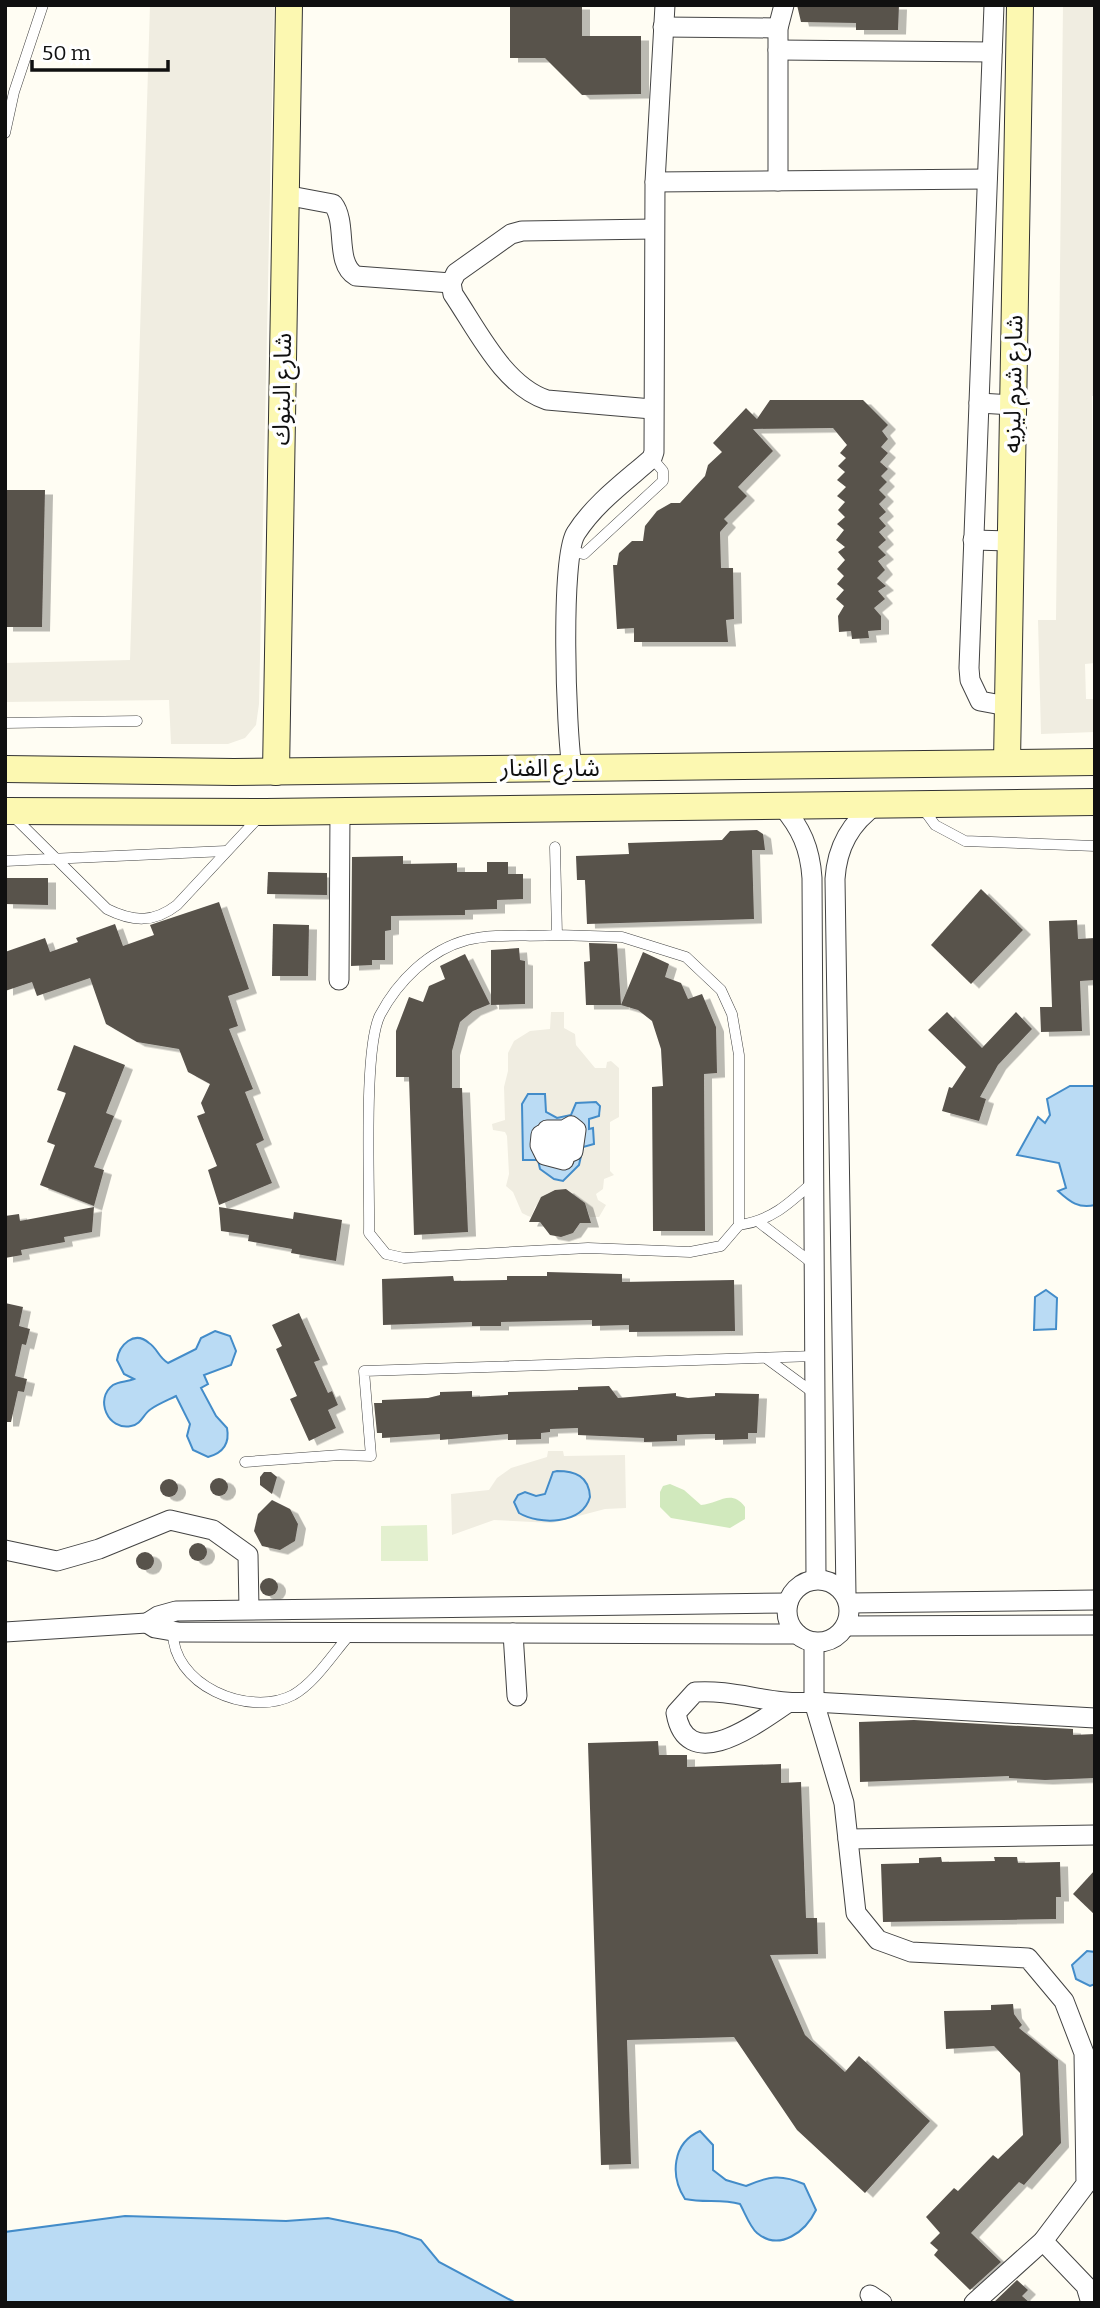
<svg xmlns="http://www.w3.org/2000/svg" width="1100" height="2308" viewBox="0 0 1100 2308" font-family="Bitter,'Noto Sans Arabic',serif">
<defs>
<filter id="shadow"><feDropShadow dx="8" dy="4.5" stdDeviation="0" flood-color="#0004"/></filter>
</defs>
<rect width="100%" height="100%" fill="#fffdf3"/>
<path fill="#d1e9bd" d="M670,1484L684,1490L701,1505C718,1504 731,1488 745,1507V1519L730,1528L671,1518L660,1507V1492L663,1486Z"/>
<path fill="#e3f0cf" d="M427,1525L428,1561H381V1526Z"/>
<g fill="#f0ede1" fill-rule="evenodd">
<path d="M150,5H274L259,704L256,725L245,738L228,744H171L169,700L5,702V663L130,660Z"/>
<path d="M1063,5H1095V396H1092L1095,663L1085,664L1086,699H1095V732L1041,734L1038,620H1056Z"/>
<path d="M551,1012H564V1028L575,1034L576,1045L595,1068H606L607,1062L611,1061L619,1068V1117L610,1122V1171L614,1175L604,1179L603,1189L596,1194L598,1200L606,1205L599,1217H590L585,1203L566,1189L548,1193L535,1207L531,1217L528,1216L522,1213L513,1192L506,1186L509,1174L507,1136L505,1132L493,1130L492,1124L505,1120L504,1087L508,1071V1053L514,1041L530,1031L550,1029ZM522,1104L557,1118H567L575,1108L600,1106L601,1113L597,1118H589V1129H593L580,1159L563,1181L554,1179L539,1166V1160L523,1159Z"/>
<path d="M548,1451H563L564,1456L625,1455L626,1508L605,1509L552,1523L494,1520L452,1535L451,1494L489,1490L497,1478L511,1468L547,1457ZM583,1478L588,1485L574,1515L543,1521L519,1513L531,1495L545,1494L551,1483Z"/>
</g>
<g fill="#badbf4" stroke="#438cc9" stroke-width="2">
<path d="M1070,1086H1095V1205C1079,1209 1070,1202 1058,1191L1066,1188L1059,1163L1017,1155L1038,1117L1045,1123L1050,1115L1047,1099Z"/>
<path d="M528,1094H545L546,1112L557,1118L571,1115L576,1103L596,1102L600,1106L599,1116L589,1119V1129L593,1128L594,1144L583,1147L579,1165L563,1181L554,1179L540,1169L538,1160H523L522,1104Z"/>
<path d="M1046,1290L1057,1298L1056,1329L1034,1330L1035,1297Z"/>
<path d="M215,1331L230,1336L236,1351L231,1365L204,1375L208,1384L201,1388L216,1416L227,1428C230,1444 223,1453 208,1457L193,1450L187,1436L190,1424L176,1396C168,1400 158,1404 151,1409C143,1414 142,1424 131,1426C108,1431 94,1399 113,1385C119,1381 127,1382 134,1379L124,1374L117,1360C119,1345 134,1330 149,1343C158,1349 158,1357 168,1363L196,1349L201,1338Z"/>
<path d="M557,1471C575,1471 589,1476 590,1497C582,1525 539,1525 519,1513L514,1502L518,1495L525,1492L536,1496L545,1494L553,1472Z"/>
<path d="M1087,1951L1095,1952V1984L1090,1986L1076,1979L1072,1965Z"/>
<path d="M700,2131L713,2145V2170L726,2180L746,2186C769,2176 781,2174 804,2184L816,2210C806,2231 780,2252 757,2233C750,2227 745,2213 740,2204C721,2199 704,2203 685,2199C670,2176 672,2143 700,2131Z"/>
<path d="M125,2216L286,2221L328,2218L397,2232L421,2240L439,2262L516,2303H5V2232Z"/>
</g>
<g fill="#58524c" filter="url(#shadow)">
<path d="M510,5H582V36H641V94L582,95L545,58H510Z"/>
<path d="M797,5H899L898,30H856V23L801,22Z"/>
<path d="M770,400H863L888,425L882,431L888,439L881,447L888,453L880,462L888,469L881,476L887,482L879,490L886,497L879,504L886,512L879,518L886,526L879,532L886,540L878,547L886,555L878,561L885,570L877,578L886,586L878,591L885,599L874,608L881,616V630L868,631L869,638L852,639L851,631L839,632L838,616L844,606L836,599L844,590L837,584L844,576L837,569L845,560L838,552L845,547L836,540L844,530L837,524L845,517L838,510L845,502L837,496L846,487L837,480L845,472L838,466L846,458L840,453L847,445L833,428L753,429L773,451L738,487L747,496L724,519L728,523L720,532L721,568H733L734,619L726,620L728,642H634V628L617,629L613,565H617L619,553L632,541H643L645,526L657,511L671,503H680L705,476L708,465L722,452L713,443L746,408L757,419Z"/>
<path d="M5,490H45L42,627H5Z"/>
<path d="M730,831L757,830L763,834L765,850H752L754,919L587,924L585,880H577L576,856L629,854L628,843L722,840Z"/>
<path d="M403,856V864L457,863V872H487V862H508V874H523V899L497,900V909L465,910V915L391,916V930L385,931V960H372V965L351,966L352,857Z"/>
<path d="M268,872L327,873V895L267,894Z"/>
<path d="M5,878H48V905L5,904Z"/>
<path d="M981,889L1023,930L971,984L931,945Z"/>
<path d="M219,902L249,989L228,996L238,1026L229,1029L253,1089L245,1092L264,1140L256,1144L272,1183L219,1205L208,1170L217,1166L197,1116L205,1113L201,1103L210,1084L188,1072L179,1049L137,1042L106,1024L90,978L37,996L32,982L5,991V952L45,938L50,952L78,942L76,938L115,924L123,946L154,935L150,925Z"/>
<path d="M1077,920L1078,939L1095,938V980L1080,981L1082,1031L1041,1032L1040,1007H1052L1049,921Z"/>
<path d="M273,924L309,925L308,976H272Z"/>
<path d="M589,943L617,944L621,1005H586L584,962L590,961Z"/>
<path d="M519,948L520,960L525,961V1004L491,1005V950Z"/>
<path d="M643,952L669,964L665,977L681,983L688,999L702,994L716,1027L717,1073L704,1074L705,1231H653L652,1087L663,1086L661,1049L652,1021L638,1010L621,1005Z"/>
<path d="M465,954L490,1004L473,1011L460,1022L452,1051V1088H462L468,1232L414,1235L409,1077H396V1031L409,997L423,1002L429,986L445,979L440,966Z"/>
<path d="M947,1012L982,1048L1016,1012L1032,1029L998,1065L980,1097L986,1099L979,1121L942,1111L949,1087L952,1088L966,1067L928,1030Z"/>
<path d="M74,1045L125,1065L106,1113L114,1116L94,1167L104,1170L94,1206L40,1185L55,1145L47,1142L66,1093L57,1090Z"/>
<path d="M566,1189L585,1203L591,1223H580L573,1233L561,1237L550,1235L540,1222H529L541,1197L555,1190Z"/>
<path d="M94,1207L92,1232L64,1237L65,1242L21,1250L22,1255L5,1258V1216L19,1214L20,1221Z"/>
<path d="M219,1207L293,1219L294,1212L342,1220L336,1261L291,1253L292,1249L248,1241L249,1235L221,1231Z"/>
<path d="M547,1272L622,1274V1282L734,1280L735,1331L629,1332V1325L592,1326V1320L501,1322V1326H472V1322L383,1325L382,1279L453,1276L454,1281L507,1280V1276H547Z"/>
<path d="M5,1303L23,1307L19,1326L30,1329L26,1345L22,1344L15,1376L27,1379L24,1392L18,1391L11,1422H5Z"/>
<path d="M299,1313L320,1360L314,1362L328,1393L332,1391L338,1405L328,1410L336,1428L309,1441L290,1399L297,1396L276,1349L282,1346L272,1325Z"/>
<path d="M609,1386L618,1398L676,1393V1396L688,1398L715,1396V1393L759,1394L757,1433H748V1439L715,1440V1434H707L677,1435V1441L644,1442V1438L578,1435V1428L550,1429V1432L541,1433V1439L508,1440V1434L440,1440V1434L382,1438V1433H377L374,1403H382V1400L428,1398L440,1395V1392L472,1391V1397L508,1395V1392L578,1390V1387Z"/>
<path d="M264,1472H271L277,1477L272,1494L260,1485V1477Z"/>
<circle cx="219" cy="1487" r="9"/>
<circle cx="169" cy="1488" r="9"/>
<path d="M272,1500L290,1509L298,1524L295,1541L280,1550L262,1546L254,1531L258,1514Z"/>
<circle cx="198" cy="1552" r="9"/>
<circle cx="145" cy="1561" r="9"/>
<circle cx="269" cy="1587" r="9"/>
<path d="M914,1720L1073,1729V1735L1095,1734V1778L1045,1780L1009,1778V1776L860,1782L859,1722Z"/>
<path d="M658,1741L659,1755H687V1767L781,1764V1783L801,1782L806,1918H817L818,1954L770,1955L805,2035L845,2072L859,2056L930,2121L865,2193L797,2130L734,2037L627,2040L631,2164L601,2165L588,1743Z"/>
<path d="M941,1857L942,1862L995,1861L994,1857H1017L1018,1863L1060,1862L1061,1897H1056V1919L883,1922L881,1864L919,1863V1858Z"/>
<path d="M1095,1870V1915L1073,1894Z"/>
<path d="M1013,2004L1014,2014L1022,2025L1019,2028L1058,2060L1061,2143L1024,2185L1019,2182L971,2233L1001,2262L970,2290L934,2255L938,2250L930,2243L940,2233L926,2217L954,2188L958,2191L993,2155L998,2159L1023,2135L1020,2073L994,2046L946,2049L944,2011L991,2010V2005Z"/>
<path d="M1017,2280L1028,2290L1022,2296L1030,2303H993Z"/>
</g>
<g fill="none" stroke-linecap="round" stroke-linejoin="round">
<defs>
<g id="lane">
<path d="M5,133L14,92L43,5"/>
<path d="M570,551L584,554L663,481V471L652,458"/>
<path d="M5,723L137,721"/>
<path d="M922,807L935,825L965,841L1095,846"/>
<path d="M14,817L107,909C133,922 154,923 177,905L259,817"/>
<path d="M555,847L557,935L622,937L686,957L721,990L732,1014L739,1055V1225L721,1246L690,1252L588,1248L404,1258L386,1254L369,1233C370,1188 363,1049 380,1015C398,981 429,950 467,940C496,933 528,937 557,935"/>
<path d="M5,861L226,851"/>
<path d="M760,1223L812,1263"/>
<path d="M739,1225C771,1221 790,1203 813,1182"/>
<path d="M766,1358L815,1394"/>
<path d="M245,1462L340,1455L371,1456L364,1371L815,1356"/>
<path d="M173,1629C170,1685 249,1718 293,1695C316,1682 334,1652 352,1632"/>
</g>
<g id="street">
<path d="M994,5L969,668L970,680L980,701L1007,706"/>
<path d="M663,27L778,28"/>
<path d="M778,50L992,52"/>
<path d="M778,181V28L784,5"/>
<path d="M655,182L987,179"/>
<path d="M285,195L333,204C348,223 334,263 356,276L451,283"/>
<path d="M979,403L1013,405"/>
<path d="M652,409L547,400C504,386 478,331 453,294L451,283L456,273L511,234L522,231L654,229"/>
<path d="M973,540L1010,541"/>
<path d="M572,767C566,731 560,557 576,533C595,503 626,481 652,458L654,452L655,182L665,5"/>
<path d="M782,806C801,828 810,848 812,878L816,1579"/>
<path d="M339,980L340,811"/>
<path d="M571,1126L576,1130L573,1151L568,1153L547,1130H564Z"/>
<path d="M541,1135H546L554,1149L563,1152L564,1160L545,1155L540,1145Z"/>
<path d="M5,1550L57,1561L99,1549L170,1520L213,1530L248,1555L249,1609"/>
<circle cx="818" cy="1611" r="31"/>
<path d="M846,1595L835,879C837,847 850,823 877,804"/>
<path d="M788,1603L176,1611L158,1616L147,1623L155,1628L178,1632L797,1634"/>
<path d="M849,1603L1095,1600"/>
<path d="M846,1626L1095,1625"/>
<path d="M5,1632L147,1623"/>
<path d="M513,1633L517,1696"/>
<path d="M814,1642V1702L844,1803L856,1913L878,1940L911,1952L1028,1958L1064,2001L1084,2053L1086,2184L1043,2241L974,2303"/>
<path d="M786,1704C759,1722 687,1777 676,1713L695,1692C736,1689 771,1706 814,1702L1095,1718"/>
<path d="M848,1839L1095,1835"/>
<path d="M1043,2241L1086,2286L1091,2303"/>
<path d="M870,2295L882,2303"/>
</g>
<g id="secondary">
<path d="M1007,762L1020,5"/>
<path d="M5,769L234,772L1095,762"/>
<path d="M276,772L289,5"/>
<path d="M5,811L265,812L1095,802"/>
</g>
</defs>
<use href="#lane" stroke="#434343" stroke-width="11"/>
<use href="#street" stroke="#434343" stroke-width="21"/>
<use href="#secondary" stroke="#323232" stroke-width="28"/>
<use href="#lane" stroke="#fff" stroke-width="10"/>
<use href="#street" stroke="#fff" stroke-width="19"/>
<use href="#secondary" stroke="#fcf8b1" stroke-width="26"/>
</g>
<g text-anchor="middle" stroke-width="7" stroke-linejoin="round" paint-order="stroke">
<g font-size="24" fill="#101010" stroke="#fff">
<text transform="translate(1013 384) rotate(-89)" y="8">شارع شرم ليزيه</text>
<text transform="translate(282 389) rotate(-89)" y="8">شارع البنوك</text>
<text x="550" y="776">شارع الفنار</text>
</g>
</g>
<rect width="1100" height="2308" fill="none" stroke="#101010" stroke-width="14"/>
<path d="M32 60v10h136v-10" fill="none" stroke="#101010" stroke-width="3.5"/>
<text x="42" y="60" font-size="21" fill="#101010" stroke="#ffffff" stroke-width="5" paint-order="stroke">50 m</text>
</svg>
